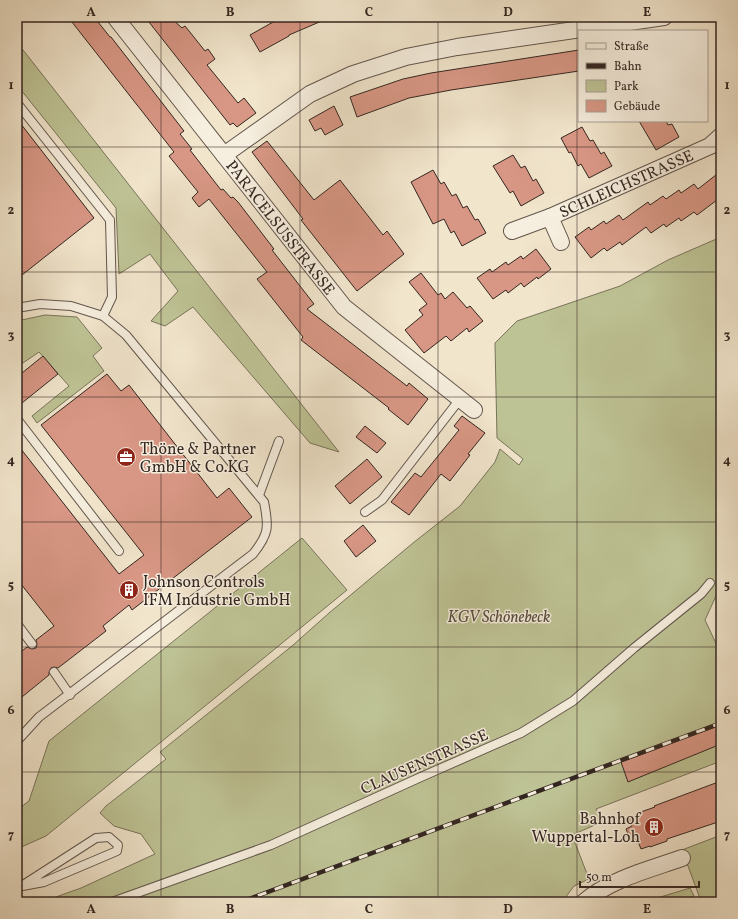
<svg xmlns="http://www.w3.org/2000/svg" width="738" height="919" viewBox="0 0 738 919" font-family="Vollkorn,serif">
<rect width="100%" height="100%" fill="#f1e5cc"/>
<filter id="stains"><feTurbulence type="fractalNoise" baseFrequency=".005" numOctaves="4"/><feColorMatrix values="0 0 0 0 .2 0 0 0 0 .09 0 0 0 0 .02 0 0 0 .5 -.17"/></filter>
<radialGradient id="worn" r=".72"><stop offset=".6" stop-color="#630" stop-opacity="0"/><stop offset="1" stop-color="#630" stop-opacity=".3"/></radialGradient>
<g fill="#bec395" stroke="#78745b">
<path d="M17,49L23,50L339,452L310,443L193,307L165,326L151,321L178,291L150,254L119,274L116,208L17,85Z"/>
<path d="M721,237V585L705,620L721,654V761L596,809L604,821L572,835L589,879L574,886L562,902H42L81,888L155,854L141,834L114,826L100,813L106,806L166,759L160,752L292,646L329,613L413,543L460,506L495,462L500,449L519,465L523,459L497,438L495,343L517,321L620,286L668,260Z"/>
<path d="M45,315L77,317L102,348L93,356L104,371L37,423L32,416L69,386L39,352L17,367V321Z"/>
<path d="M302,538L347,590L46,836L17,849V810L29,801L49,741Z"/>
<path d="M721,835V902H697L701,901L682,850Z"/>
<path d="M690,888L694,896L677,901V902H644Z"/>
</g>
<g fill="#d89785" stroke="#332621">
<path d="M68,17H94L110,37H111L184,131L180,134L192,149L190,150L221,190L223,189L231,198L233,197L238,202L274,249L272,250L314,304L307,309L407,386L409,383L428,399L408,425L388,409L389,408L301,340L303,337L257,279L267,272L209,199L199,207L192,198L198,192L169,156L174,152Z"/>
<path d="M145,17H170L182,28L185,26L205,51L208,49L215,59L207,65L238,103L244,98L256,113L237,127L233,123L230,125Z"/>
<path d="M282,17H331L289,35V36L260,52L250,35Z"/>
<path d="M579,50V71L451,90L409,98L357,117L350,97L403,79L431,73Z"/>
<path d="M334,106L343,125L325,135L321,128L315,131L309,120Z"/>
<path d="M17,119L94,218L17,279Z"/>
<path d="M639,121H666L668,125L672,124L679,137L656,150Z"/>
<path d="M582,127L590,141L593,140L601,154L604,152L612,166L589,178L581,164L578,166L571,152L569,153L561,138Z"/>
<path d="M267,141L314,200L340,180L383,235L387,231L404,254L357,291L301,220L303,219L252,152Z"/>
<path d="M513,155L521,168L525,166L533,181L536,179L544,193L521,206L513,191L510,193L493,166Z"/>
<path d="M433,170L441,184L444,182L452,196L456,194L463,208L467,206L475,220L478,219L486,233L462,246L454,231L451,233L444,219L433,224L411,182Z"/>
<path d="M721,171V197L697,215L694,212L681,221L679,218L666,227L664,224L651,233L646,227L622,245L620,242L607,251L604,248L591,258L575,237L589,227L591,230L604,221L606,224L619,215L623,220L648,202L650,205L663,196L666,199L679,190L681,193L694,184L698,189Z"/>
<path d="M536,249L551,269L538,279L537,277L524,287L521,283L508,293L506,290L493,299L477,278L490,269L492,272L506,262L508,265L521,256L523,259Z"/>
<path d="M421,273L438,295L441,293L445,299L453,292L467,308L470,306L483,321L469,332L467,328L451,341L446,336L424,353L405,330L423,315L419,310L427,304L409,282Z"/>
<path d="M43,356L58,374L17,407V377Z"/>
<path d="M107,374L121,391L129,385L217,498L229,488L252,517L132,610L129,605L103,626L106,631L58,668L54,667L51,668L49,672V675L17,701V655L27,647L32,649L36,648L37,644L36,640L54,626L17,579V444L119,574L144,555L41,425Z"/>
<path d="M462,416L485,433L468,454L470,455L450,481L441,474L409,515L391,502L415,473L421,477L459,430L454,426Z"/>
<path d="M365,426L386,443L377,453L356,437Z"/>
<path d="M367,459L382,477L350,504L335,486Z"/>
<path d="M363,525L376,541L356,557L344,541Z"/>
<path d="M721,725V744L628,782L621,762Z"/>
<path d="M721,781V821L667,839V841L650,847V846L641,849L637,839L631,841L626,829L632,826L629,819L638,815V813L655,807L654,806Z"/>
</g>
<g fill="none" stroke-linecap="round" stroke-linejoin="round">
<defs>
<g id="lane">
<path d="M17,103L110,220L112,297L103,316L126,335L264,502C269,527 269,534 253,554L39,717L17,741"/>
<path d="M17,308L40,304L71,306L103,316"/>
<path d="M17,419L119,551"/>
<path d="M259,495L279,441"/>
<path d="M365,512L382,500L460,399"/>
<path d="M17,624L32,644"/>
<path d="M54,672L70,695"/>
<path d="M17,887L44,882L117,851L118,845L109,837L96,838L23,885"/>
<path d="M112,902L271,845L421,777L521,733L573,701L634,648L701,594L710,583"/>
</g>
<g id="street">
<path d="M115,17L344,307L474,410"/>
<path d="M224,155L310,94L353,74L406,57L457,47L664,17"/>
<path d="M550,217L561,242"/>
<path d="M512,231L550,217L710,146L721,136"/>
<path d="M584,902C611,879 648,870 682,858"/>
</g>
</defs>
<use href="#lane" stroke="#62564c" stroke-width="10"/>
<use href="#street" stroke="#62564c" stroke-width="18"/>
<use href="#lane" stroke="#f6eede" stroke-width="8"/>
<use href="#street" stroke="#f6eede" stroke-width="16"/>
<defs>
<path id="rail" d="M241,902L721,723"/>
</defs>
<use href="#rail" stroke="#332621" stroke-width="4.5"/>
<use href="#rail" stroke="#f6eede" stroke-width="3" stroke-dasharray="9" stroke-linecap="butt"/>
</g>
<path fill="none" stroke="#332621" stroke-width="1" stroke-opacity="0.55" d="M161,17V902M300,17V902M438,17V902M577,17V902M17,147H721M17,272H721M17,397H721M17,522H721M17,647H721M17,772H721"/>
<defs>
<symbol id="office-disc" viewBox="-11 -11 22 22"><circle r="9.5" fill="#8f2418" stroke="#f6eede"/><path d="M-6-3h4V-5.5h4V-3h4V5H-6ZM-1-4.5V-3h2v-1.5ZM-6 0V1H6V0Z" fill="#fff"/></symbol>
<symbol id="building-disc" viewBox="-11 -11 22 22"><circle r="9.5" fill="#8f2418" stroke="#f6eede"/><path d="M-4-6H4V6H1V3H-1V6H-4ZM-2.5-4.3h1.7v1.8h-1.7ZM.8-4.3h1.7v1.8H.8ZM-2.5-1h1.7V.8h-1.7ZM.8-1h1.7V.8H.8Z" fill="#fff"/></symbol>
</defs>
<g fill-rule="evenodd">
<use href="#office-disc" x="115" y="446" width="22" height="22"/>
<use href="#building-disc" x="118" y="579" width="22" height="22"/>
<use href="#building-disc" x="643" y="816" width="22" height="22"/>
</g>
<g text-anchor="middle" stroke-width="3" stroke-linejoin="round" paint-order="stroke">
<g font-size="16" fill="#332621" stroke="#f6eede">
<text transform="translate(626 183) rotate(-24)" y="6">SCHLEICHSTRASSE</text>
<text transform="translate(281 227) rotate(52)" y="6">PARACELSUSSTRASSE</text>
<text transform="translate(424 761) rotate(-24)" y="6">CLAUSENSTRASSE</text>
</g>
<g font-size="16" fill="#332621" stroke="#f6eede" text-anchor="start">
<text x="140" y="454">Thöne &amp; Partner<tspan x="140" dy="18">GmbH &amp; Co.KG</tspan></text>
<text x="143" y="587">Johnson Controls<tspan x="143" dy="18">IFM Industrie GmbH</tspan></text>
<text x="640" y="824" text-anchor="end">Bahnhof<tspan x="640" dy="18">Wuppertal-Loh</tspan></text>
</g>
<g font-size="16" font-style="italic" fill="#564d3e" stroke="#f6eede">
<text x="499" y="622">KGV Schönebeck</text>
</g>
</g>
<rect width="738" height="919" fill="none" stroke="#f1e5cc" stroke-width="44"/>
<rect x="578" y="30" width="130" height="92" fill="#f6eede" stroke="#a89e92"/>
<rect x="586" y="43" width="20" height="6" fill="#f6eede" stroke="#a89e92"/>
<text x="614" y="50" font-size="12" fill="#332621">Straße</text>
<rect x="586" y="63" width="20" height="6" fill="#332621" stroke="#a89e92"/>
<text x="614" y="70" font-size="12" fill="#332621">Bahn</text>
<rect x="586" y="80" width="20" height="12" fill="#bec395" stroke="#a89e92"/>
<text x="614" y="90" font-size="12" fill="#332621">Park</text>
<rect x="586" y="100" width="20" height="12" fill="#d89785" stroke="#a89e92"/>
<text x="614" y="110" font-size="12" fill="#332621">Gebäude</text>
<path d="M580 881v6h119v-6" fill="none" stroke="#332621" stroke-width="2"/>
<text x="586" y="881" font-size="12" fill="#332621" stroke="#f6eede" stroke-width="3" paint-order="stroke">50 m</text>
<rect x="22" y="22" width="694" height="875" fill="none" stroke="#332621" stroke-width="1.5"/>
<g font-size="13" text-anchor="middle" font-weight="bold" fill="#332621">
<text x="91" y="16">A</text>
<text x="230" y="16">B</text>
<text x="369" y="16">C</text>
<text x="508" y="16">D</text>
<text x="647" y="16">E</text>
<text x="11" y="89">1</text>
<text x="727" y="89">1</text>
<text x="11" y="214">2</text>
<text x="727" y="214">2</text>
<text x="11" y="339">3</text>
<text x="727" y="339">3</text>
<text x="11" y="464">4</text>
<text x="727" y="464">4</text>
<text x="11" y="589">5</text>
<text x="727" y="589">5</text>
<text x="11" y="714">6</text>
<text x="727" y="714">6</text>
<text x="11" y="839">7</text>
<text x="727" y="839">7</text>
<text x="91" y="913">A</text>
<text x="230" y="913">B</text>
<text x="369" y="913">C</text>
<text x="508" y="913">D</text>
<text x="647" y="913">E</text>
</g>
<rect width="100%" height="100%" filter="url(#stains)"/>
<rect width="100%" height="100%" fill="url(#worn)"/>
</svg>
